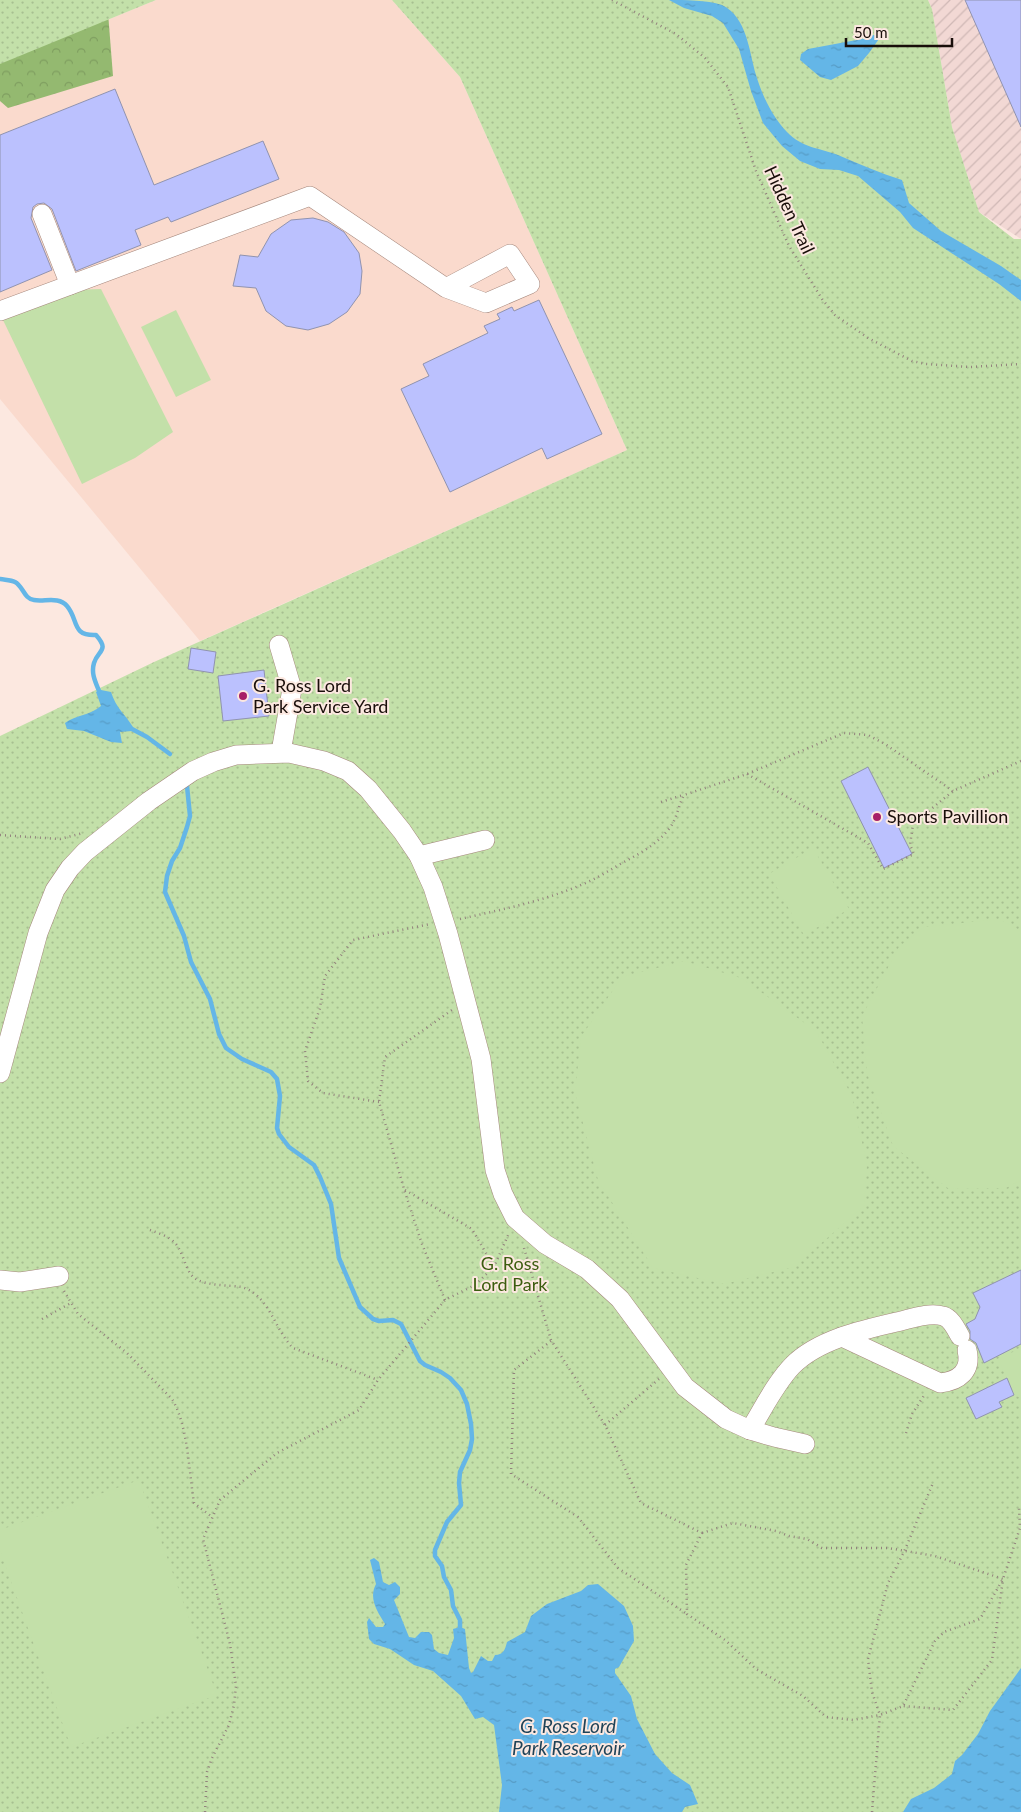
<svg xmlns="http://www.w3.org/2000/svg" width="1021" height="1812" viewBox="0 0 1021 1812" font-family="Lato,sans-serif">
<defs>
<pattern id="industrial-furrows" width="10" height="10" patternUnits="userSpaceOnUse" patternTransform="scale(1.25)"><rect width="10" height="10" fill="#f2d8d4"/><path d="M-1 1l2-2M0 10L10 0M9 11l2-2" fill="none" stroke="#cfb8b5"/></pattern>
<pattern id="forest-crowns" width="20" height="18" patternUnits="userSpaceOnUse" patternTransform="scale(1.25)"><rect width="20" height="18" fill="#94b970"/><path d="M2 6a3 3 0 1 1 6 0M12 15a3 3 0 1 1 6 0" fill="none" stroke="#7f9e60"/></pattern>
<pattern id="park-dots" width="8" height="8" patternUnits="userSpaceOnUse" patternTransform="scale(1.25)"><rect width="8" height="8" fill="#c3e0a9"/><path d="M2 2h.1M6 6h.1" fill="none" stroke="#a7bf90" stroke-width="1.8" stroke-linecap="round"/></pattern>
<pattern id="water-ripples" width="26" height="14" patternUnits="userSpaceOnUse" patternTransform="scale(1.25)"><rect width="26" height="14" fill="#64b6e7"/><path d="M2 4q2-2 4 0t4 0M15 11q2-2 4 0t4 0" fill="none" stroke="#569bc5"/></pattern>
</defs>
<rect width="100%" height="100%" fill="#fce8e0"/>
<path fill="url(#industrial-furrows)" d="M928,0H1021V239L979,212L952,127L932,9Z"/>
<path fill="#fadacd" d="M156,0H392L460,77L627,450L200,641L0,399V64Z"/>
<path fill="url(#forest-crowns)" d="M0,0H107L113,76L8,108L0,101Z"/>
<g fill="url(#park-dots)">
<path d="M0,0H156L0,64Z"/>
<path d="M392,0H928L932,9L952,127L979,212L1014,239H1021V1812H0V736L154,662L627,450L460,77Z"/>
</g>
<g fill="#c3e0a9">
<path d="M101,289L173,432L135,458L82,484L3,320L72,290Z"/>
<path d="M176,310L211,380L176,397L141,327Z"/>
<path d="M813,848L849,909L804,935L769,874Z"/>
<path d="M999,919L1021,931V1180L1006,1188L949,1189L893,1146L867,1073L862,1016L899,947L924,927Z"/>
<path d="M684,961L741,978L816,1031L852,1096L867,1165L864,1206L794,1267L724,1284L653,1268L598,1180L575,1093L581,1037L622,977Z"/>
<path d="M1021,1348V1398L1014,1395L998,1359Z"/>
<path d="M139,1480L217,1695L71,1747L0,1551V1530Z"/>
</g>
<g fill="url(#water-ripples)">
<path d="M669,0C686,0 706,0 722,5C747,17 749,51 756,75C762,95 772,116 787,132C802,148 820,148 838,155C859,164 880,173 902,180L909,203L941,231L1001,266L1021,280V301L999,284L913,228L900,212L858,176L839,170L820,169L800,161L782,146L763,123L751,91L739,49L723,23L712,16L684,8Z"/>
<path d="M873,35L881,36L869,53L858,66L831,80L820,77L800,60L801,54L808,49L862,39Z"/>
<path d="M101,690L111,692C116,708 125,714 133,727L132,731L120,732L122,743L111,742L84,731L67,729L65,723C75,715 89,716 101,706L96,692Z"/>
<path d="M374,1558L379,1562L383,1582L389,1585L395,1582L400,1587V1594L394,1600L409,1637L415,1638L421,1632H429L432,1635L434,1649L439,1653L448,1655L454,1638L453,1629L460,1627L465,1629L469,1668L471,1673L473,1672L481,1656L488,1661H492L495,1655C503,1655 505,1650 507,1642L525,1632L531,1616L547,1604L581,1591L588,1585L598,1584L624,1606L633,1626L634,1641L619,1667L615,1669V1673L631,1696L637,1719L655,1754L672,1773L690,1785L698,1804L685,1807L682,1812H499L502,1785L494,1725L483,1717L475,1719L461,1696L433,1671L414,1665L390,1649L374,1644L369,1639L367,1622L369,1618L376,1627H383L385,1624C378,1612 368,1599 376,1584L370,1560Z"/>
<path d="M1021,1668V1812H903L911,1799L934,1788L952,1774L955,1761L962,1755L978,1734L990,1711Z"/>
</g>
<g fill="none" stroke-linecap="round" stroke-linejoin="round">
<g stroke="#64b6e7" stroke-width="4.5">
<path d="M0,579C5,580 11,580 15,582C23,586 24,599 34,600C44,602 59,596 67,606C79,620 71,636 96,635C110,651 98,650 94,663C91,673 95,681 99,691"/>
<path d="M132,729L147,737L170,754"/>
<path d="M187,786L190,816L187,827L180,848L172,861L167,876L165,892L184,936L191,962L210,999L219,1034L226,1048L242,1059L271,1072L277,1079L280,1096L277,1128L279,1134L289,1147L314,1165L320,1177L331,1204L339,1258L360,1307L373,1319L379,1321L393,1320L401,1324L420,1361L425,1365L441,1372L450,1378L461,1390L467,1404L471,1424L472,1439L470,1450L460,1472L459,1483L461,1505L447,1522L435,1550V1556L442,1566L444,1577L451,1590L453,1606L460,1620V1630"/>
</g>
</g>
<g fill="#bbc1fe" stroke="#9093af">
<path d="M965,0H1021V127Z"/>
<path d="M115,89L154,185L263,141L279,179L171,222L168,217L135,230L141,245L76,271L52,209L44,203L37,204L33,207L31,218L52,270L0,292V135Z"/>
<path d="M313,218L328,222L344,232L359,253L362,271L360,294L347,312L329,324L308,330L286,326L266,311L256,288L233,286L240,255L258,257L271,234L291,220Z"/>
<path d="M539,300L602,434L547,459L542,448L450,492L401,389L429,376L423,364L488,333L484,326L500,319L497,314L512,307L514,311Z"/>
<path d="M191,648L216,652L213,673L188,669Z"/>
<path d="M264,670L269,716L223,721L218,676Z"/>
<path d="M868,767L912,854L884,868L841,781Z"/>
<path d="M1021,1270V1344L984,1363L976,1343L970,1339V1331L966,1324L975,1319L980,1307L973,1293Z"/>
<path d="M1007,1378L1014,1395L999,1402L1002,1407L976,1419L966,1398Z"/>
</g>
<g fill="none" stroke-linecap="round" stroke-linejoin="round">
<defs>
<g id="minor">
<path d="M42,214L70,285"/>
<path d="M0,311L310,196L446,288L486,303L530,284L510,254L446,288"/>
<path d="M279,645L292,689L281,752"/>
<path d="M419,856L485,840"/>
<path d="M0,1073L38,933L55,890L70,868L85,852L149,801L193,771L213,762L236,755L289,753L324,761L348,771L368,789L402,831L419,856L433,887L448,934L481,1059L495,1170L503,1194L515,1218L545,1244L587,1269L620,1299L685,1387L726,1419L750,1430L774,1437L805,1444"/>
<path d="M0,1280L20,1282L59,1276"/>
<path d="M842,1337L940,1383C959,1381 972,1371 967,1350"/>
<path d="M750,1430C763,1409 775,1384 792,1366C818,1339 866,1329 901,1321C913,1318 930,1312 943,1316C951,1318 956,1329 960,1336"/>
</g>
</defs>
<use href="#minor" stroke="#a5877c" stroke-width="20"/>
<g stroke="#92827c" stroke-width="2.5" stroke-dasharray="1 4" stroke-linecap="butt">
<path d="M612,0L676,34L705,58L728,87L756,171L789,246L822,299L835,315L868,338L912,361L926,364L970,367L1021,364"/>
<path d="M747,774L868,843L883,869L914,854L910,845L913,824L953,791L1021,761"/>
<path d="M661,802L683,795"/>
<path d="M0,835L60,839L83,833"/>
<path d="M460,919C504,909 550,900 592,880C602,875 612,869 622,863C639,854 656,845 668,830C677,820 678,806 684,795L747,774L844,733L868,735L885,744L953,791"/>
<path d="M379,1102L323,1093L308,1081L305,1051L320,1008L325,976L353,940L430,924"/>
<path d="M405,1190L472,1229L494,1267"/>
<path d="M150,1230C158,1233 168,1236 174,1242C184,1251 185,1273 196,1279C208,1286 228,1285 242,1287C270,1296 274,1329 293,1348L378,1380"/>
<path d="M524,1248L551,1340L605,1425L641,1503L702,1533L686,1565L687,1614L725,1640L756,1669L803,1696L826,1717L853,1720L880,1715L903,1706L935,1641L944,1632L980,1619L1003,1579L1020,1528L1019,1508"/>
<path d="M64,1291L78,1314L127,1353L172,1399C188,1425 189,1472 194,1503L212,1517"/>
<path d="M445,1300L422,1244L404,1189L379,1102L385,1057L452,1010"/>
<path d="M42,1319L71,1303"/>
<path d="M551,1341L514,1370L511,1474L578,1517L618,1568L687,1614"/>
<path d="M605,1425L659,1379"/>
<path d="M906,1433L912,1414L925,1394"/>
<path d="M702,1533L733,1523L776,1531L789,1536L807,1539L822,1548H888L935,1556L1003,1579L992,1660L953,1710L903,1706"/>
<path d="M205,1812L207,1772L212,1758L229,1725L234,1705L236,1686L230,1644L203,1539L220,1500L277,1453L359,1410L378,1380L445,1300L475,1285L494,1267L509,1233"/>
<path d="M872,1812L880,1715L872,1692L868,1659L888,1583L904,1552L933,1483"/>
</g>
<use href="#minor" stroke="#fff" stroke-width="19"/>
</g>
<g fill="#a71f66" stroke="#fce8e0" stroke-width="2">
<circle cx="243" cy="696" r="5"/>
<circle cx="877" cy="817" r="5"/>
</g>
<g text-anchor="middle" stroke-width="4" stroke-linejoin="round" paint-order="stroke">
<g font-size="18" fill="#190e0a" stroke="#fce8e0">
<text transform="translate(789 210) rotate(65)" y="6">Hidden Trail</text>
</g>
<g font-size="18" fill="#190e0a" stroke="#fce8e0" text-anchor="start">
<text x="253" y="692">G. Ross Lord<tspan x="253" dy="21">Park Service Yard</tspan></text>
<text x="887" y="823">Sports Pavillion</text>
</g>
<g font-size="18" fill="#3c5d0f" stroke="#fce8e0">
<text x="510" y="1270">G. Ross<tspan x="510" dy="21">Lord Park</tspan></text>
</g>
<g font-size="19" font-style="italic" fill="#1f4358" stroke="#fce8e0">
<text x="568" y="1733">G. Ross Lord<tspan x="568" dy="22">Park Reservoir</tspan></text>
</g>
</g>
<path d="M846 38v8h106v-8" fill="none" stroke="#190e0a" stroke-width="2.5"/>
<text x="854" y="38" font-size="15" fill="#190e0a" stroke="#fce8e0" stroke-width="4" paint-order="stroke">50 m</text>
</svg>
